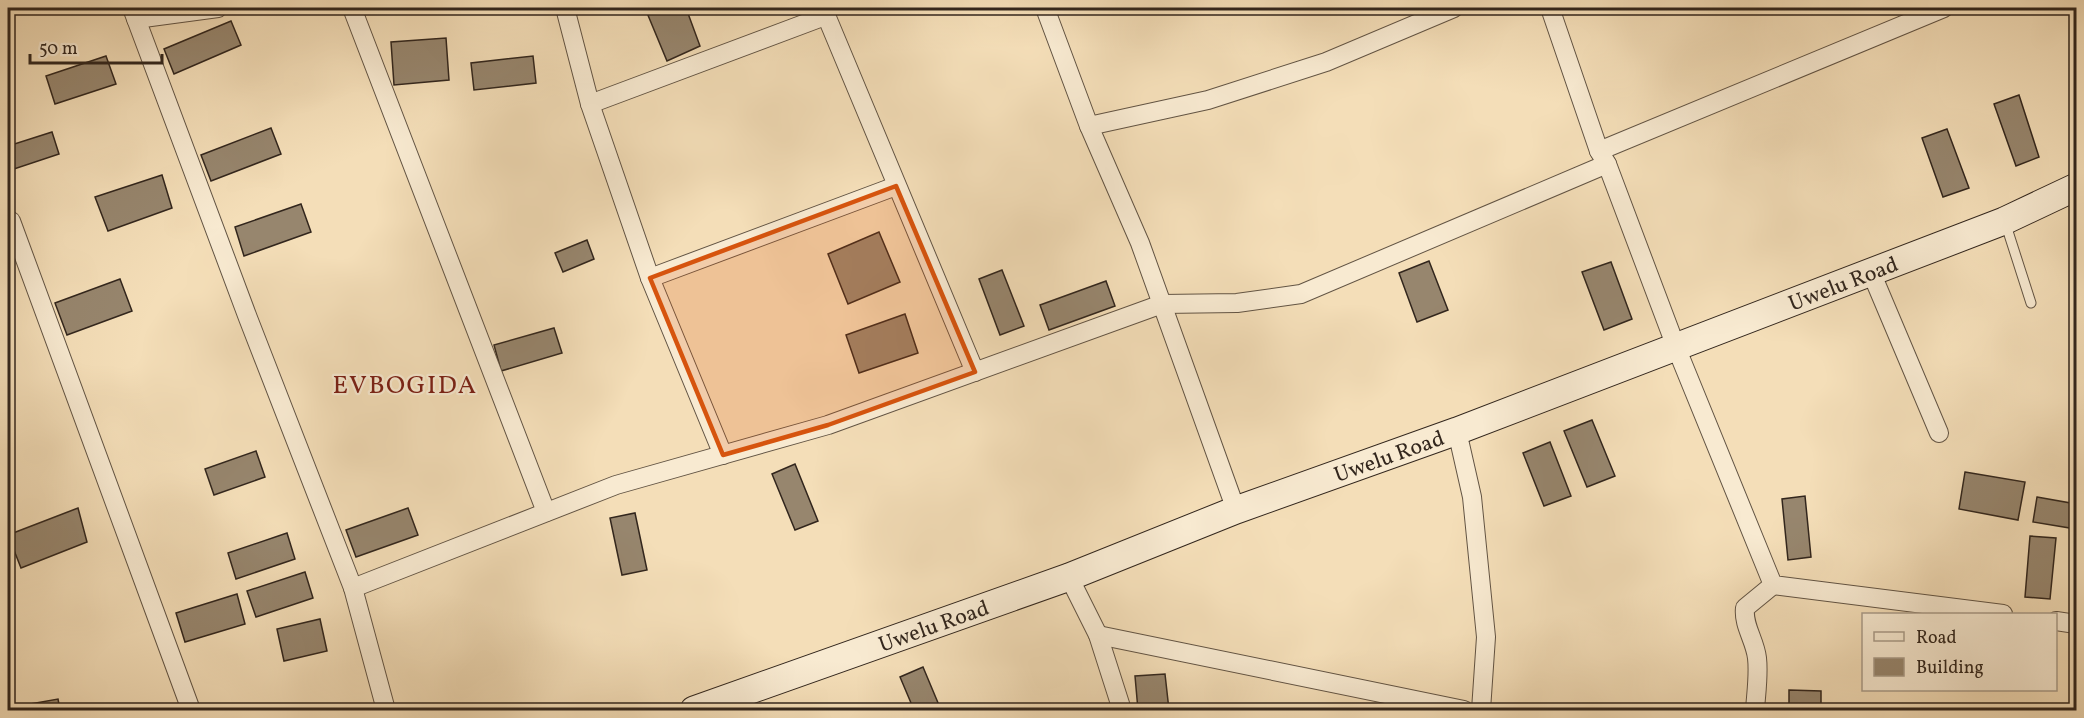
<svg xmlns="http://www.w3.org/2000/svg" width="2084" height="718" viewBox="0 0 2084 718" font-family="Vollkorn,serif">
<rect width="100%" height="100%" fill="#f4deb8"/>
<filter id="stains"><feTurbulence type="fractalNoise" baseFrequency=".00333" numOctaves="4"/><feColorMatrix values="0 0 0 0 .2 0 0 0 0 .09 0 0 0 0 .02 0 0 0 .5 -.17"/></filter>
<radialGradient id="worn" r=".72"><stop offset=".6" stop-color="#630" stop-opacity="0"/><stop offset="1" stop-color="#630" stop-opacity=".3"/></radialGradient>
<g fill="#97866e" stroke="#32261d" stroke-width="1.5">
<path d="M645,8H686L700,46L667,61Z"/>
<path d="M231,21L241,45L174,74L164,49Z"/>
<path d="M446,38L449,80L394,85L391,42Z"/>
<path d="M106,56L116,84L55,104L46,76Z"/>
<path d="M533,56L536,83L474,90L471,63Z"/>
<path d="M2019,95L2039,157L2016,166L1994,104Z"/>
<path d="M271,128L281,154L211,181L201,155Z"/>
<path d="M1947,129L1969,188L1943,197L1922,138Z"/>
<path d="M52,132L59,154L8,171V146Z"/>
<path d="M162,175L172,208L108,231L95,197Z"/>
<path d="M301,204L311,232L244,256L235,227Z"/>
<path d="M879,232L900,282L848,304L828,254Z"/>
<path d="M587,240L594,259L563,272L555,253Z"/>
<path d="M1429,261L1448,310L1417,322L1399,273Z"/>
<path d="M1611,262L1632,319L1604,330L1582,272Z"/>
<path d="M1002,270L1024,326L1000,335L979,279Z"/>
<path d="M120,279L132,311L67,335L55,303Z"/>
<path d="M1106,281L1115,306L1049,330L1040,305Z"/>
<path d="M905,314L918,353L859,373L846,335Z"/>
<path d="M554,328L562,353L501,371L494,345Z"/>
<path d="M1592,420L1615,476L1587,487L1564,431Z"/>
<path d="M1550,442L1571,496L1544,506L1523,453Z"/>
<path d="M256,451L265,477L214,495L205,469Z"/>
<path d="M795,464L818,521L795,530L772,474Z"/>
<path d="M1965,472L2025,482L2018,520L1959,509Z"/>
<path d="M1805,496L1811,557L1788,560L1782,499Z"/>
<path d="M2037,497L2076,504V529L2033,522Z"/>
<path d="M78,508L87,542L21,568L8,535Z"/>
<path d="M408,508L418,535L356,557L346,530Z"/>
<path d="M635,513L647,570L622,575L610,518Z"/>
<path d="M287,533L295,559L236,579L228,553Z"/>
<path d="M2030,536L2056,538L2050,599L2025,597Z"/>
<path d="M305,572L313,598L256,617L247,591Z"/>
<path d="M237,594L245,624L185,642L176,613Z"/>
<path d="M320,619L327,651L284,661L277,629Z"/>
<path d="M923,667L941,710H914L900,677Z"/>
<path d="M1165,674L1169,710H1138L1135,676Z"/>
<path d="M1789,690L1821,691V710H1789Z"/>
<path d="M58,699L60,710H8V708Z"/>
</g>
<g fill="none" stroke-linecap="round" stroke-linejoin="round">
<defs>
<path id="lane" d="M2005,222L2031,303"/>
<g id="street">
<path d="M132,8L248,318L353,588L386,710"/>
<path d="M352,8L546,512"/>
<path d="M565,8L590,104L650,278L723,455"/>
<path d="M823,8L975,372"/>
<path d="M1045,8L1089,126L1140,243L1236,510"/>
<path d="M1550,8L1599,151L1607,164L1676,347L1773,585L2003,614"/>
<path d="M136,19L218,8"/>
<path d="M590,104L825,16"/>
<path d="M1089,126L1208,100L1326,62L1454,8"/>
<path d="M1599,151L1944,8"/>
<path d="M11,221L191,710"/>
<path d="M1871,272L1939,433"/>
<path d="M650,278L896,186"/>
<path d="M1457,431L1472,497L1486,637L1481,710"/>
<path d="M1069,577L1098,635L1122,710"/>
<path d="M353,588L616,485L828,425L1162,304L1237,303L1301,294L1607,164"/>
<path d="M2056,621L2076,624"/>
<path d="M1098,635L1464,710"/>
<path d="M1755,710C1756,694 1759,675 1757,658C1755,640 1743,626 1745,608L1773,585"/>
</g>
<g id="secondary">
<path id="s1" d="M694,710L1069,577L1236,510L1457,431L2004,221L2076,187"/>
</g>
</defs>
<use href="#lane" stroke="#625444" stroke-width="11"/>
<use href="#street" stroke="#625444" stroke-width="20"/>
<use href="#secondary" stroke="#32261d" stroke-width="29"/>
<use href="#lane" stroke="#f8ead1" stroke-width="9"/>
<use href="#street" stroke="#f8ead1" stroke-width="18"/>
<use href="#secondary" stroke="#f8ead1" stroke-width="27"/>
</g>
<path fill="#d6540e" fill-opacity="0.2" stroke="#d6540e" stroke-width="4.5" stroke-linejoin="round" d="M896,186L975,372L828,425L723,455L650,278Z"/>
<g text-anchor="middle" stroke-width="4.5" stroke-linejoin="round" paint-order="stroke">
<g font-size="22" fill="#32261d" stroke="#f8ead1">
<text dy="8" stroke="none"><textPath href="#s1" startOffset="1226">Uwelu Road</textPath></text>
<text dy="8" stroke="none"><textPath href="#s1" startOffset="740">Uwelu Road</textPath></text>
<text dy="8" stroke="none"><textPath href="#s1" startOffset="254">Uwelu Road</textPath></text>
</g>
<g font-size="26" letter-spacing="1.5" fill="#7a1f14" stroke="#f8ead1">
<text x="405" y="393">EVBOGIDA</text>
</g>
</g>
<rect width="2084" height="718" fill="none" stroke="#f4deb8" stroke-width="30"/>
<rect x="9" y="9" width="2066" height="700" fill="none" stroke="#32261d" stroke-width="3"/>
<rect x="15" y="15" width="2054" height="688" fill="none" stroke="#32261d" stroke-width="1.5"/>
<rect x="1862" y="613" width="195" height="78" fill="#f8ead1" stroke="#a99c89" stroke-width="1.5"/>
<rect x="1874" y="632" width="30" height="9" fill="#f8ead1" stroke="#a99c89" stroke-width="1.5"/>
<text x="1916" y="643" font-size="18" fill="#32261d">Road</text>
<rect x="1874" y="658" width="30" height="18" fill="#97866e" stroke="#a99c89" stroke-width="1.5"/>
<text x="1916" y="673" font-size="18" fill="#32261d">Building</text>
<path d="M30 54v9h132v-9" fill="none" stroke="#32261d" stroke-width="3"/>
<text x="39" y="54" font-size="18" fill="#32261d" stroke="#f8ead1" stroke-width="4.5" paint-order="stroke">50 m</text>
<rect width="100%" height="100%" filter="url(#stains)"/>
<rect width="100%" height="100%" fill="url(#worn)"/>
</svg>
